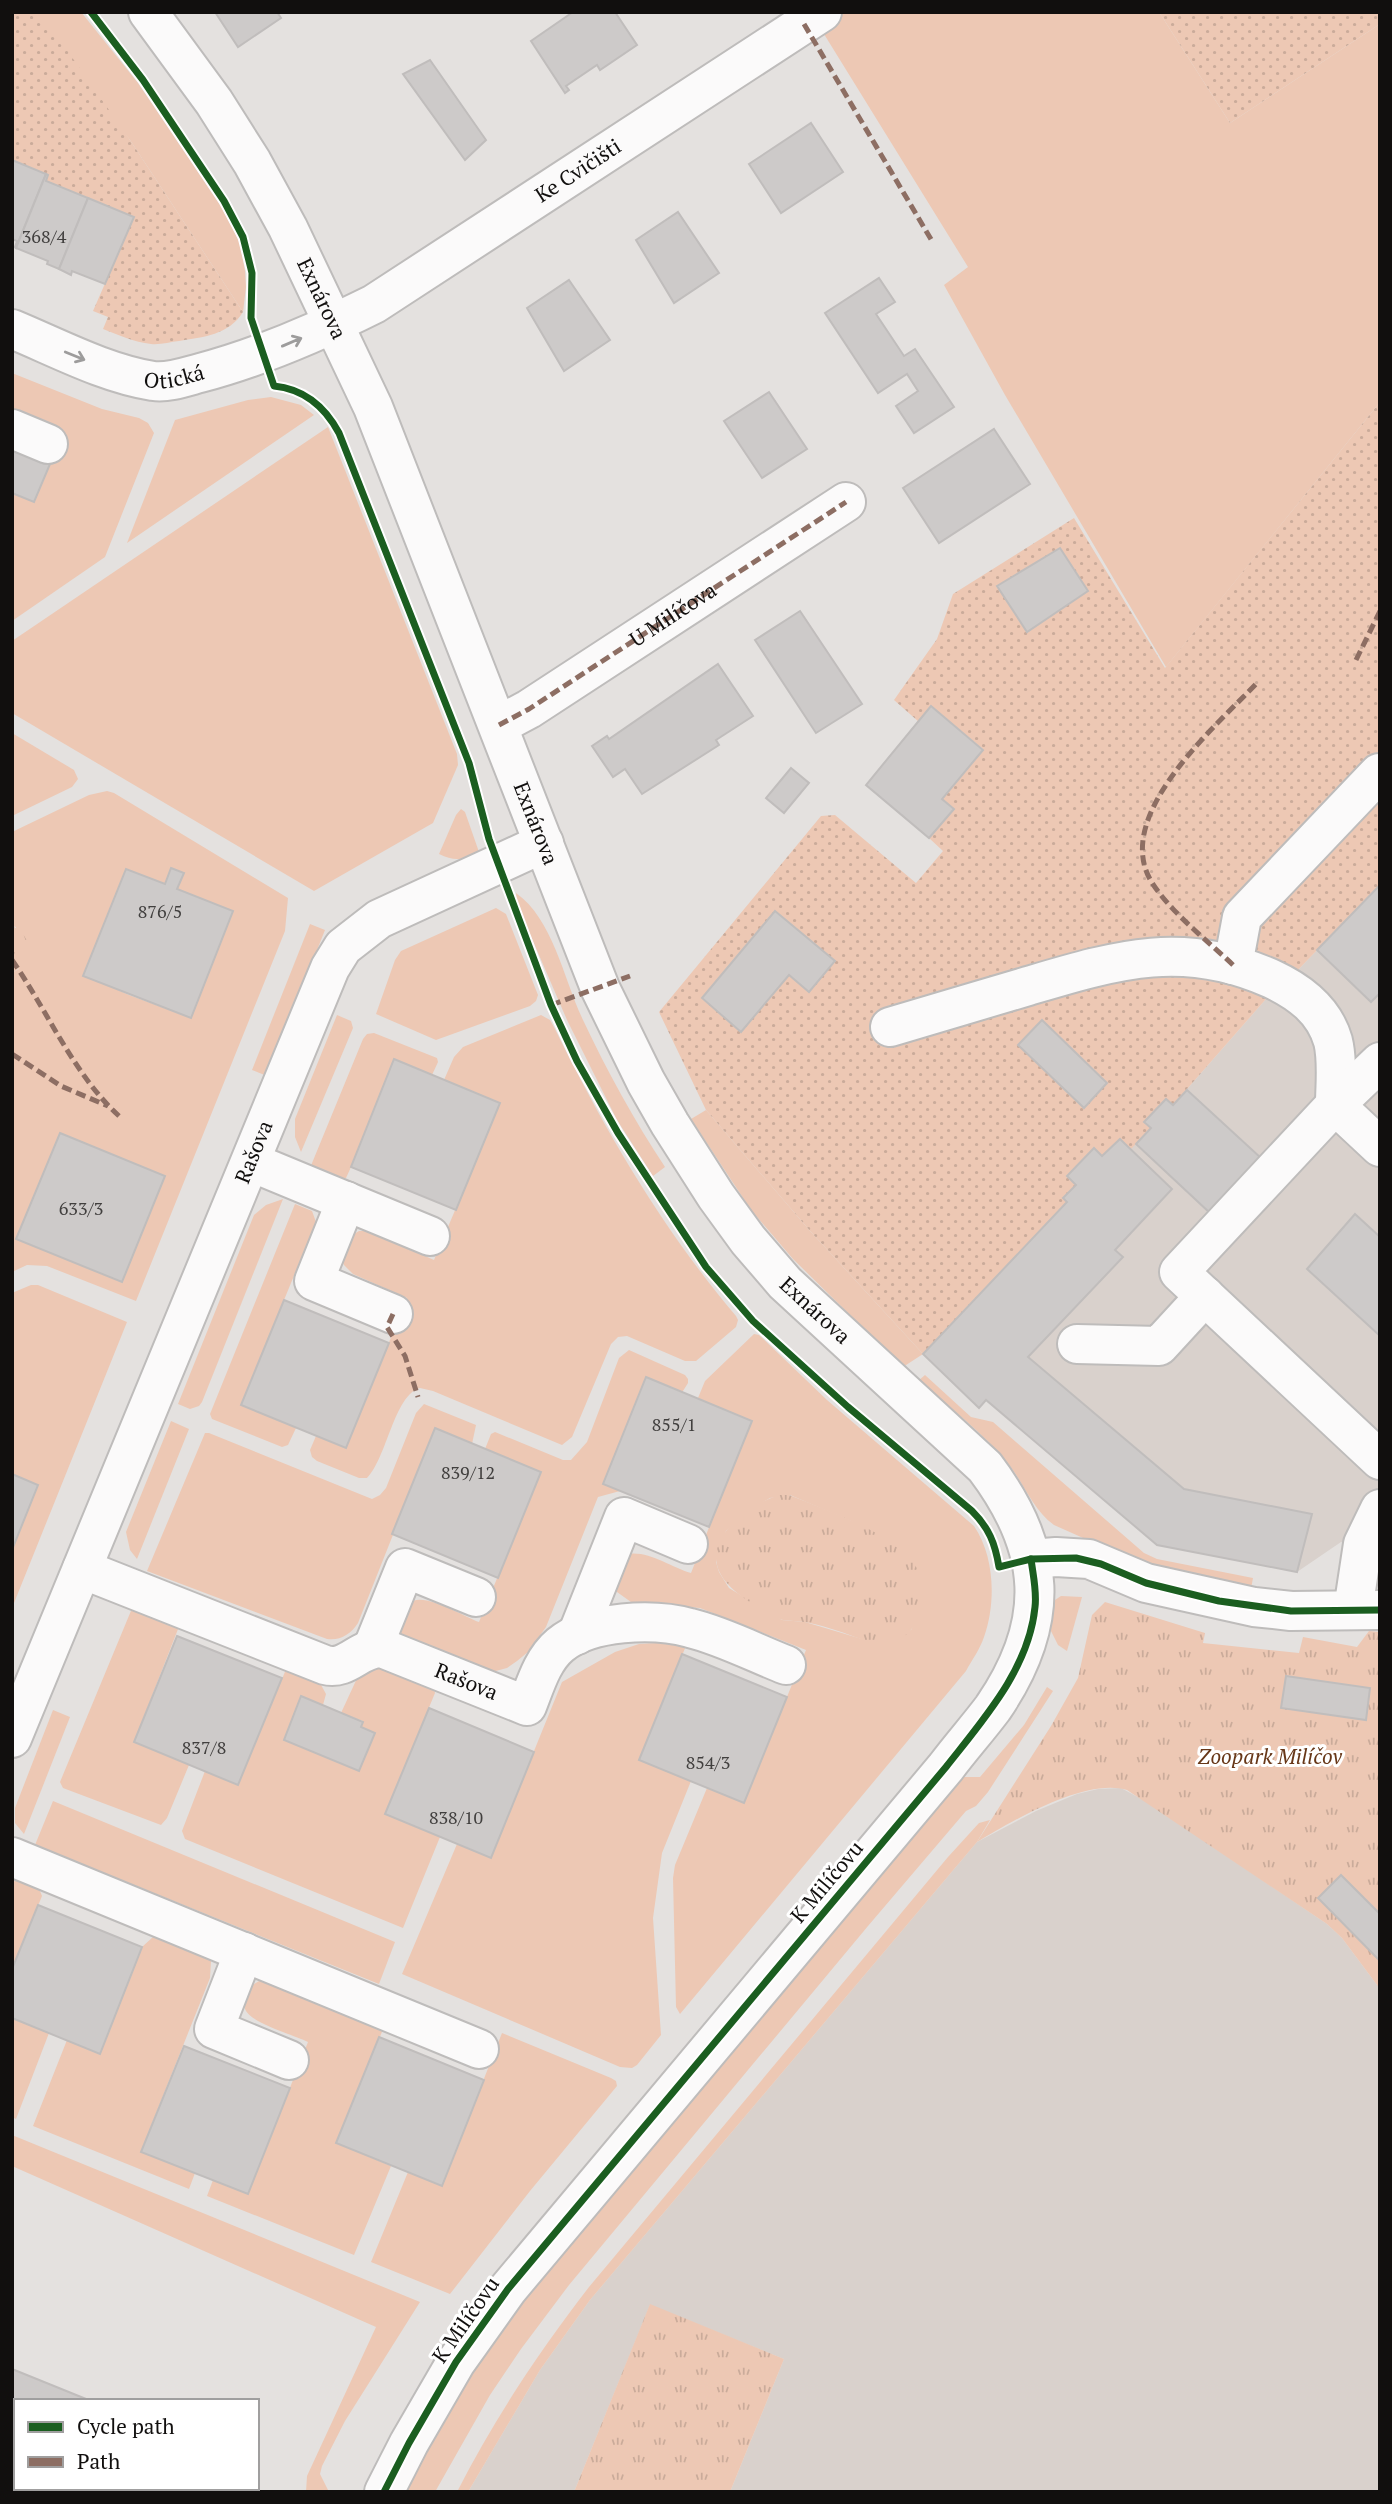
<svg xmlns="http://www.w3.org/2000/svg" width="1392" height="2504" viewBox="0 0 1392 2504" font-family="'PT Serif',serif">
<defs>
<pattern id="park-tufts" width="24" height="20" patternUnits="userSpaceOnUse" patternTransform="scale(1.75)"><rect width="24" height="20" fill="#edc8b4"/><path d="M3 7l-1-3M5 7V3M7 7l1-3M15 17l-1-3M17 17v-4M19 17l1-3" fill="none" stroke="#caab9a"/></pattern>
<pattern id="garden-dots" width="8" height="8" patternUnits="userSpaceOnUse" patternTransform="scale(1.75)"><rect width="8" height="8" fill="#edc8b4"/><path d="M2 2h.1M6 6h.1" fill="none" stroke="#caab9a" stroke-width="1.8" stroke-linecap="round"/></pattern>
</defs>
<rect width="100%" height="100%" fill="#e4e1df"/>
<g fill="#d9d1cc">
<path d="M1380,885V1545L1341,1542L1297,1572L1157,1545L987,1400L979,1408L923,1354L1066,1202L1063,1198L1067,1176L1094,1148L1120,1139L1131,1149L1144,1122L1166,1099L1173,1105L1266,999L1294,974Z"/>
<path d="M1121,1788L1147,1802L1327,1924L1342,1938L1380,1989V2492H730L784,2359L650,2305L574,2492H468L540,2370L590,2300L977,1842L1036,1811L1077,1794L1098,1789Z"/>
</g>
<g fill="#edc8b4" fill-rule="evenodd">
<path d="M28,12H81L138,83L220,205L233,229L240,244L245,271L246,287L243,312L130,140Z"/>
<path d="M840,12H1159L1230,123L1380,24V402L1166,667L1005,395L944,285L968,267L819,26Z"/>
<path d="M12,373L102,409L139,418L148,423L154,433L105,557L12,621V493L34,502L63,432L12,411Z"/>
<path d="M271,397L301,405L314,415L127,543L175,420L248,400Z"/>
<path d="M328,427L457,754L458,765L433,823L314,891L12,713V641Z"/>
<path d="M12,733L74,770L78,779L72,787L12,816Z"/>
<path d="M107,791L114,793L288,898L285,931L136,1301L47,1266L27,1265L12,1272V973L19,969L16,927L12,926V832L89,795ZM171,868L184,874L177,889L232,911L191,1018L129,995L84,975L126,869L165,884ZM60,1133L165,1176L121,1282L16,1239Z"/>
<path d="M461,809L465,812L479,852C464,860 455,862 439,854L456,815Z"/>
<path d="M516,893C553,919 564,980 583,1020C607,1071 634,1120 665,1167L653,1176L617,1120L567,1020L517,904Z"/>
<path d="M496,908L506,914L538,995L536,1001L530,1006L436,1040L376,1014L395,960L401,951Z"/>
<path d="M310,924L325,930L267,1076L252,1070Z"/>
<path d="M337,1015L351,1021L353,1028L301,1152L295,1137V1119Z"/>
<path d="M541,1015L550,1020L555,1029C605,1131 663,1230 736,1316L738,1320L736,1327L696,1361H685L627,1336L618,1337L611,1344L572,1437L562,1445L433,1391L420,1388C394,1395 387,1458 367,1478H359L317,1461L312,1457L310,1450L316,1436L346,1448L407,1298L353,1274L344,1265L341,1259L349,1237L359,1231H368L434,1260L500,1104L444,1080L454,1057L463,1047Z"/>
<path d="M374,1033L437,1058L438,1062L432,1075L394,1060L351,1167L346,1178L338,1179L310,1168L363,1039L367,1034Z"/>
<path d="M706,1110L811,1232L923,1354L903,1367L793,1259L751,1210L691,1119Z"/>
<path d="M283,1199L202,1402L199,1406L190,1409L178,1404L254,1215L266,1205Z"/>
<path d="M295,1204L312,1211L316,1222L241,1405L296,1428L288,1445L282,1447L212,1419L210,1414Z"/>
<path d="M31,1285H38L127,1322L12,1608V1550L38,1485L12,1474V1293Z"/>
<path d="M754,1334L759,1335L827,1400L974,1526C995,1557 996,1603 984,1637C980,1649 972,1660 966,1671L680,2014L676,2007L673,1878L675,1865L707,1788L744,1803L806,1650L700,1608L631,1602L617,1592L613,1585L627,1554C648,1550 671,1567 691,1573L751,1421L698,1398L705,1381ZM790,1495L851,1521L899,1549L923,1605L911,1630L862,1639L805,1622L782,1620L729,1588L719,1572L716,1562L726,1531L747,1512L770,1498Z"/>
<path d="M629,1350L685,1375L688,1379V1383L620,1491L598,1497L546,1627L528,1652L517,1661L507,1668L488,1673L397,1635C401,1626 403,1613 409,1604C420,1589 465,1617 479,1622L541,1472L485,1449L491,1434L495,1432L563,1460H571L587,1442L619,1358Z"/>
<path d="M925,1375L971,1417L993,1422L1144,1553L1157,1559L1253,1578L1250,1594L1164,1574L1054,1525C1033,1510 1025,1485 1009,1465C984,1433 949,1407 918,1381Z"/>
<path d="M424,1404L476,1425L472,1444L435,1429L358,1623C351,1634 340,1641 327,1639L147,1571L205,1433H209L372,1499L380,1495L386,1488L416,1413Z"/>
<path d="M171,1421L189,1429L137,1559L130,1550L126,1532Z"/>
<path d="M1061,1596L1082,1597L1067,1651L1058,1645L1048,1625L1055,1600Z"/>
<path d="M133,1606L180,1624L134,1742L189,1765L167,1818L161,1825L63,1788L60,1782Z"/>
<path d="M688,1641L639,1760L691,1781L662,1853L653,1918L661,2035L637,2065L632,2068L620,2067L402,1974L457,1844L491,1857L562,1682L615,1652L639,1644Z"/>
<path d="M377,1664L434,1689L435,1693L385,1814L440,1837L403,1928L185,1839L182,1831L205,1771L238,1785L287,1667L320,1683L326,1694L323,1705L301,1696L284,1740L359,1771L375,1733L361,1727L363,1721L341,1713L359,1674Z"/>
<path d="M1047,1687L1053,1691L988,1792L976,1806L966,1811L868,1926L569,2285L521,2349L490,2395L435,2492H403L447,2413L521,2300L959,1777H980L1024,1725Z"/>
<path d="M53,1710L70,1717L24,1834L15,1823V1808Z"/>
<path d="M53,1801L395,1942L379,1984L35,1845Z"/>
<path d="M990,1820L977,1842L590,2300L540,2370L468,2492H457C494,2419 539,2352 589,2287L948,1857L979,1823Z"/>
<path d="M17,1876L38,1886L42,1896L12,1969V1886Z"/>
<path d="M153,1937H159L206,1956L211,1961L210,1978L141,2151L195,2173L189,2189L33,2126L67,2040L100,2053L142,1947Z"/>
<path d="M261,1980L384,2027L336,2143L391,2166L354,2255L207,2196L213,2180L248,2194L308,2042C294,2035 250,2023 245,2009C243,2002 247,1993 249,1987Z"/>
<path d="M12,2018L49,2033L16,2119L12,2117Z"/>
<path d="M502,2033L611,2078L616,2081L617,2086L530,2191L450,2294L371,2262L408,2172L442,2185Z"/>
<path d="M12,2135L420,2302L345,2421L322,2466L320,2474L329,2492H306L307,2476L376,2327L12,2166Z"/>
</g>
<g fill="url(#park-tufts)">
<path d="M12,926C34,936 33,962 12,973Z"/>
<path d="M780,1495H789C824,1509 887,1531 911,1560C917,1567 923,1578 925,1588C928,1609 912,1637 891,1644C880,1647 866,1641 855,1637C839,1631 822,1625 804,1622C797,1621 790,1621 783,1620C773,1618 763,1610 755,1605C731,1591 705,1569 721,1539C732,1519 758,1501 780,1495Z"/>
<path d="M1105,1602L1205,1633L1203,1643L1299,1653L1303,1637L1357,1647L1369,1631L1380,1632V1989L1342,1938L1327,1924L1127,1790C1086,1777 1012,1821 977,1842L1051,1726L1078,1678L1092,1615Z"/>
<path d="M650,2304L784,2359L730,2492H574Z"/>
</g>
<g fill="url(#garden-dots)" fill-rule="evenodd">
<path d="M12,12H28L62,43L130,140L243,312C229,335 203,337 179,341C170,342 160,345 151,344C134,342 118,335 103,329L108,317L93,311L134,217L46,181V174L12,160Z"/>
<path d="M1159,12H1380V24L1230,123Z"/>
<path d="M1380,402V885L1294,974L1278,1004L1266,999L1173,1105L1166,1099L1145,1122L1151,1128L1131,1149L1120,1139L1102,1156L1094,1149L1068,1176L1076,1185L1063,1197L1067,1202L923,1354L811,1232L706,1110L659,1012L821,816L835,815L916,883L943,851L929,838L954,809L942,799L983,749L932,707L919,722L894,700L937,639L953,594L1074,518L1165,668ZM775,911L835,961L809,992L789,975L741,1031L702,998ZM1042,1021L1107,1083L1083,1108L1018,1045Z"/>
</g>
<g fill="#cdcac9" stroke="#c0bdbc" stroke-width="2">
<path d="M215,12H277L281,18L238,47Z"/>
<path d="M615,12L637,45L600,70L597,65L566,86L569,90L565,93L531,41L573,12Z"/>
<path d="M430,60L486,140L465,160L403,74Z"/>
<path d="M811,123L843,172L781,213L749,164Z"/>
<path d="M12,160L46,174L16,248L15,247L17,241L12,239Z"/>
<path d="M46,174L48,175L46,181L88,198L59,269L47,264L48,261L16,248Z"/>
<path d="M88,198L134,217L105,284L72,271L71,275L59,269Z"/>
<path d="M678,212L719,273L674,303L636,240Z"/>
<path d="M879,278L895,302L876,314L904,356L915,349L954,407L914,433L896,406L918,391L907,374L878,393L825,313Z"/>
<path d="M569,280L610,340L564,371L527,308Z"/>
<path d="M769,392L807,449L762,478L724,421Z"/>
<path d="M994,429L1030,484L939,543L903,488Z"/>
<path d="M12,449L50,464L34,502L12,493Z"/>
<path d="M1060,548L1088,591L1027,632L997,586Z"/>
<path d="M800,611L862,704L816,733L755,640Z"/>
<path d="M718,664L753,716L716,740L719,745L642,794L625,769L613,777L592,746L607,736L609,739Z"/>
<path d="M931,706L983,750L942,799L954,809L929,838L866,785Z"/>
<path d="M791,768L809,783L784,813L766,798Z"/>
<path d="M171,868L184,873L177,889L233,911L191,1018L83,976L126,869L165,884Z"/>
<path d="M1380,885V993L1371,1002L1317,950Z"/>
<path d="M775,911L835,961L809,992L789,975L741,1032L702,998Z"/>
<path d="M1042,1020L1107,1083L1084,1108L1018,1045Z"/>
<path d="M394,1059L500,1103L456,1210L351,1167Z"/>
<path d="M1187,1090L1261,1158L1210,1213L1136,1144L1151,1128L1144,1122L1166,1099L1173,1105Z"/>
<path d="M60,1133L165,1176L122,1282L16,1239Z"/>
<path d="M1120,1139L1172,1189L1115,1250L1123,1257L1028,1357L1184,1489L1312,1514L1297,1572L1157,1545L986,1400L979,1408L923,1354L1067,1202L1063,1198L1076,1185L1067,1176L1094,1148L1102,1156Z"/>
<path d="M1355,1214L1380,1237V1336L1307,1269Z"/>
<path d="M284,1300L389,1343L346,1448L241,1405Z"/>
<path d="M646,1377L752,1421L709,1527L603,1484Z"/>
<path d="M435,1428L541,1472L498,1578L392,1534Z"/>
<path d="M12,1474L38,1485L12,1550Z"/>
<path d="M177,1636L282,1678L238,1785L134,1742Z"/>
<path d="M682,1654L787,1697L744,1803L639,1760Z"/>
<path d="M1286,1676L1370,1688L1366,1720L1281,1708Z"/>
<path d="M301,1696L363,1722L361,1727L375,1733L359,1771L284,1740Z"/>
<path d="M429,1708L534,1752L491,1858L385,1814Z"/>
<path d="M1341,1875L1380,1914V1961L1318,1898Z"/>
<path d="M38,1905L142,1947L100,2054L12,2018V1969Z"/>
<path d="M379,2037L484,2080L442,2186L336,2143Z"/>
<path d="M184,2046L290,2088L248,2194L141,2152Z"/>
<path d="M12,2369L91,2401H16V2488H166L164,2492H12Z"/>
</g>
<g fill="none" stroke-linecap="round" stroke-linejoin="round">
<defs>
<g id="minor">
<path id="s1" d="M148,12L214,102L252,162L288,228L373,407L600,988L646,1082L670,1124L716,1196L748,1240L785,1283L985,1467C1047,1549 1052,1622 993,1708C978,1728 961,1747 946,1767L508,2289L456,2362L409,2443L384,2492"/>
<path id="s2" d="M12,329C58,348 104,373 153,381C169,383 185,377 200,373C261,357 318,332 374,304L822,12"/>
<path d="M12,429L48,444"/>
<path d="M499,725L529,709L846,502"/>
<path d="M1233,965L1242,917L1379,773"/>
<path d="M890,1027C936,1013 982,1000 1028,986C1116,960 1183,939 1272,979C1300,992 1324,1010 1333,1041C1338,1061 1335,1085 1335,1105L1380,1147"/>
<path d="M1380,1062L1335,1105L1179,1272L1380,1460"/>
<path d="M251,1162L430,1236"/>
<path d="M346,1201L314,1281L393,1314"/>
<path d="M1077,1344L1159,1346L1205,1296"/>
<path d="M1031,1559L1056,1557L1089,1559L1146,1583L1254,1607L1291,1611L1380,1610"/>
<path id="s3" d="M82,1569L325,1665C348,1671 359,1647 382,1648L527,1706C535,1686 542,1660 560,1645C590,1620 654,1618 690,1628C723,1636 755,1653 786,1665"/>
<path d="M1353,1610L1363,1544L1380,1509"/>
<path d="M577,1635L624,1517L688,1544"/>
<path d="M373,1647L405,1568L476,1597"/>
<path id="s4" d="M12,1738L330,968L343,947L379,919L544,843"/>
<path d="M12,1857L479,2049"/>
<path d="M244,1952L214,2029L289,2060"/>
</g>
</defs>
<use href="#minor" stroke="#bebcbb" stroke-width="42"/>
<use href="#minor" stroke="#fbfafa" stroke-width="38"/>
<g stroke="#8d6e63" stroke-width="5" stroke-dasharray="10 5" stroke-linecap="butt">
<path d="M804,24L932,241"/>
<path d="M1356,660L1380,611"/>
<path id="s5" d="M499,725L529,709L846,502"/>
<path d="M12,960C47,1010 74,1075 119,1116"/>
<path d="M1233,965C1207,940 1170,912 1151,881C1112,815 1216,726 1257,683"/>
<path d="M551,1005L630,976"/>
<path d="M12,1054L61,1086L108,1106"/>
<path d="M393,1314L387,1327L405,1356L418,1397"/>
</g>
<defs>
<g id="cycleway">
<path d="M91,12L143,80L224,201L243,237L252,273L251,318L274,386C304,389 325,407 339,433L469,763L489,839L551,1005L577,1061L618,1133L706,1267L753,1321L848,1407L972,1511C989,1528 995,1543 999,1567L1031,1559L1076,1558L1101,1564L1146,1583L1219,1601L1291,1611L1380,1610"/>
<path d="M384,2492L409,2443L456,2362L508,2289L946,1767C983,1720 1029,1669 1035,1607C1037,1591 1033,1575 1031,1559"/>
</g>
</defs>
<use href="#cycleway" stroke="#fff" stroke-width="11"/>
<use href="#cycleway" stroke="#1b5e20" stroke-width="7"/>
</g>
<defs><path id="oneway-shaft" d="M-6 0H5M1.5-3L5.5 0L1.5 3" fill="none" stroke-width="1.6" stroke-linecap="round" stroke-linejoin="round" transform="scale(1.75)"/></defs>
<g stroke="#9d9c9c">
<use href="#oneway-shaft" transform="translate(292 342) rotate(-23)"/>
<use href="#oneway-shaft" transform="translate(75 356) rotate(22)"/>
</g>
<g text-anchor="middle" stroke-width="6" stroke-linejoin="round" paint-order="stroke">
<g font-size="18" fill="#413f3e">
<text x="44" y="243">368/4</text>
<text x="160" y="918">876/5</text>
<text x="81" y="1215">633/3</text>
<text x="674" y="1431">855/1</text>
<text x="468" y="1479">839/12</text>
<text x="204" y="1754">837/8</text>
<text x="708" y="1769">854/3</text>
<text x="456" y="1824">838/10</text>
</g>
<g font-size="21" fill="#110f0e" stroke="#fff">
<text dy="7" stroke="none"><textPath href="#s2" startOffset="630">Ke Cvičišti</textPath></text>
<text dy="7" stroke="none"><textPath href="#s1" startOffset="336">Exnárova</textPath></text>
<text dy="7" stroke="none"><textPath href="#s2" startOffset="172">Otická</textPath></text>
<text dy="7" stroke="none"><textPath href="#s5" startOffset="206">U Milíčova</textPath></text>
<text dy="7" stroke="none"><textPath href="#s1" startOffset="903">Exnárova</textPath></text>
<text dy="7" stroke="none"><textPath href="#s4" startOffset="634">Rašova</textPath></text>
<text dy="7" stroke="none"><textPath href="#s1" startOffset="1470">Exnárova</textPath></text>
<text dy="7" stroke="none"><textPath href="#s3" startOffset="413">Rašova</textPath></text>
<text transform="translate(827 1882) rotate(-50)" y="7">K Milíčovu</text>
<text transform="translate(466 2320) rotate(-55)" y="7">K Milíčovu</text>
</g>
<g font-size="21" font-style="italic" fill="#673718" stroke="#fff">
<text x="1270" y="1764">Zoopark Milíčov</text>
</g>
</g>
<rect width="1392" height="2504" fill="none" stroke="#110f0e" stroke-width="28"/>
<rect x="14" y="2399" width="245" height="91" fill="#ffffff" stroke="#a09f9f" stroke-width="2"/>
<rect x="28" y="2422" width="35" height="10" fill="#1b5e20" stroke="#a09f9f" stroke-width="2"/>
<text x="77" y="2434" font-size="21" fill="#110f0e">Cycle path</text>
<rect x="28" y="2457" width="35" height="10" fill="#8d6e63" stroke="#a09f9f" stroke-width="2"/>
<text x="77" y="2469" font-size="21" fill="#110f0e">Path</text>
</svg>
